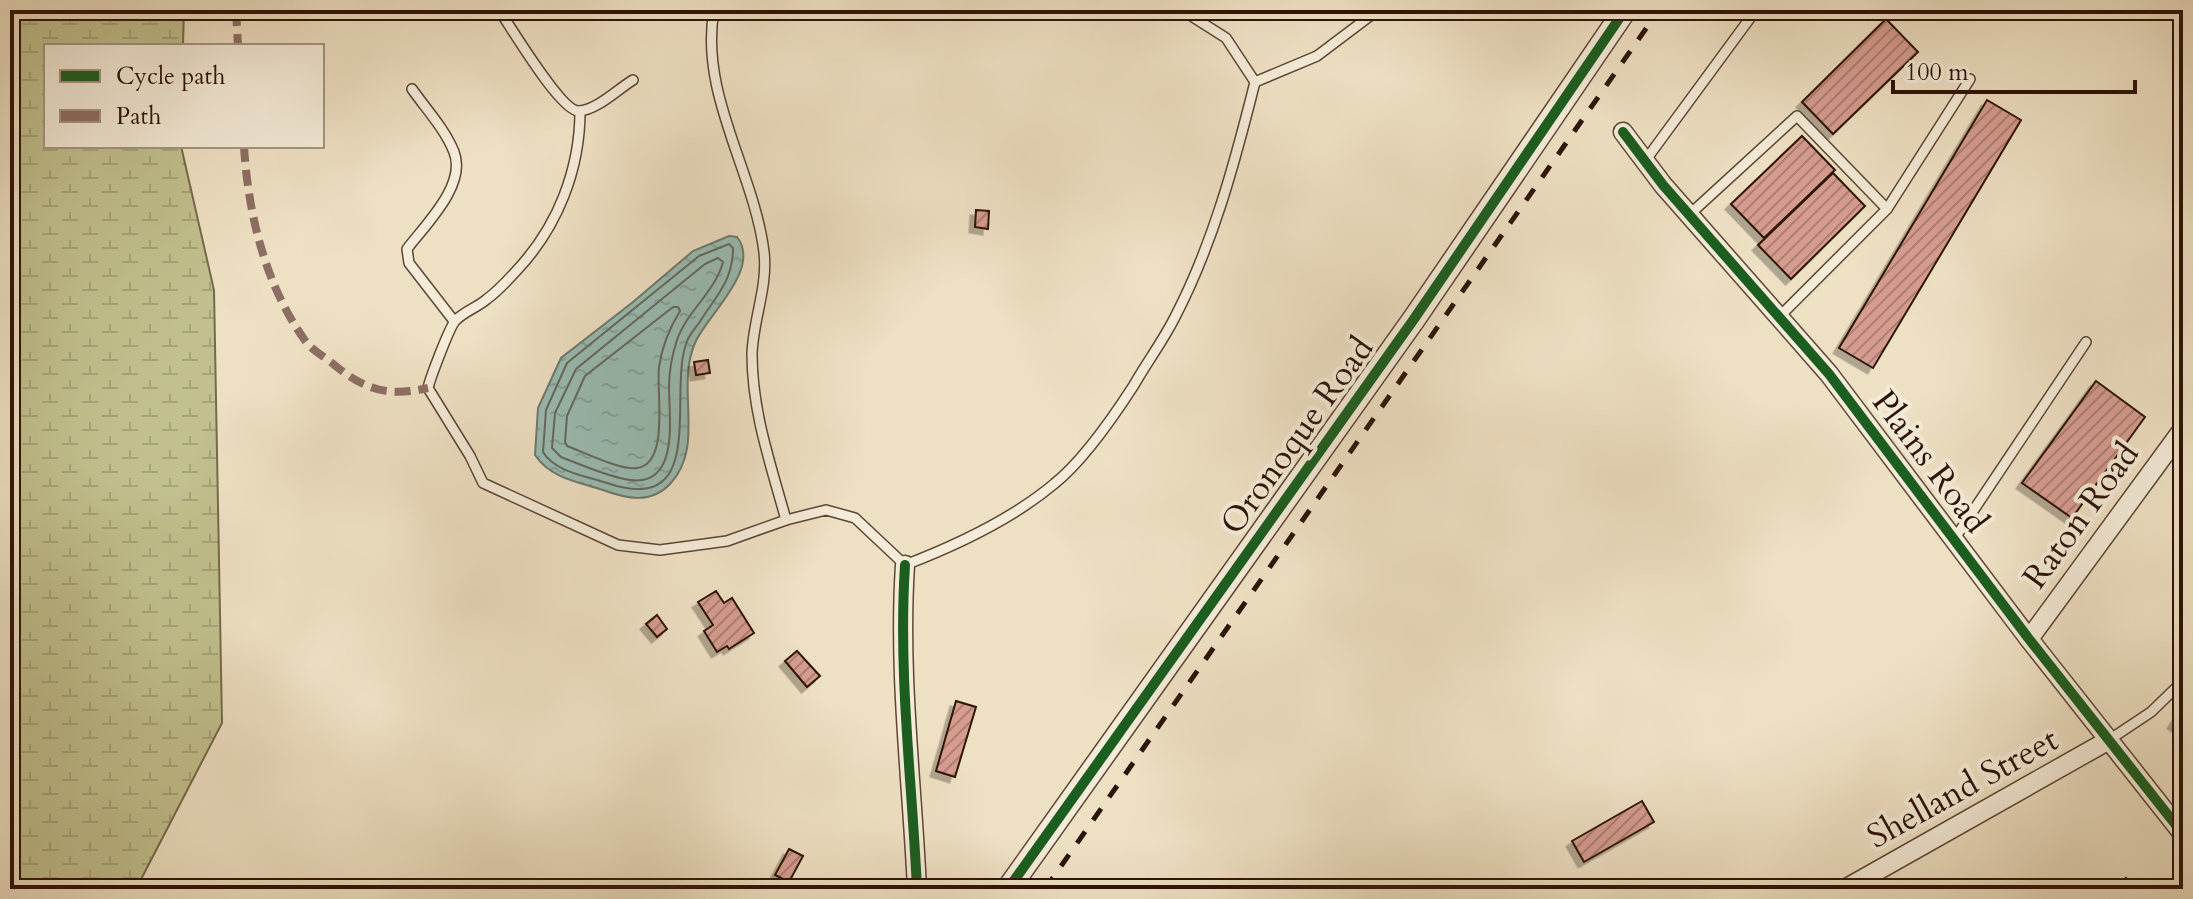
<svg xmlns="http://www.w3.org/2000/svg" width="2193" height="899" viewBox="0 0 2193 899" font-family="Cardo,serif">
<defs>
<pattern id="wetland-marsh" width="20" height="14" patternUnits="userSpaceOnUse" patternTransform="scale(2)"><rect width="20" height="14" fill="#c1c08e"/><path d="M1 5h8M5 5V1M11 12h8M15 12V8" fill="none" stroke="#a6a479"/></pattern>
<pattern id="water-ripples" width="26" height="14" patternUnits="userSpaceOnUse" patternTransform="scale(2)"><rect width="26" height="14" fill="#99bdb4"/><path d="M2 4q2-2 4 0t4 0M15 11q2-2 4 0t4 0" fill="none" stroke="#84a299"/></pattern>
<pattern id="building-hatch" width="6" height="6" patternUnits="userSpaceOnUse" patternTransform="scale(2)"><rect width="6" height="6" fill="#d69c90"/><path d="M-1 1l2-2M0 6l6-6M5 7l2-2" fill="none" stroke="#ae7e74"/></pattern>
<filter id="shadow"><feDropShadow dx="-5.5" dy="5.5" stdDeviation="0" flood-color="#0004"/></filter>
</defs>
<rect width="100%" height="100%" fill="#eee0c3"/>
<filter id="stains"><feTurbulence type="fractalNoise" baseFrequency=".0025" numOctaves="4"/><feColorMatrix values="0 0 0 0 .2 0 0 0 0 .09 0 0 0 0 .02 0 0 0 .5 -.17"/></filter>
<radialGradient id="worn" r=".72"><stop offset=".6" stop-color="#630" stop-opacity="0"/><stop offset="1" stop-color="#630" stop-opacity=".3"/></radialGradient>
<path fill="url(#wetland-marsh)" stroke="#776a4a" stroke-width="2" d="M10,10H184L183,46H46V146H181L214,290L222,723L136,889H10Z"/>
<path fill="url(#water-ripples)" stroke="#6e796e" stroke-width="2" d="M729,236L737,237C762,269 707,315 695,343C675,388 706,446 670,484C651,504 627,499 603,490C578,482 550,478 535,455L538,408L561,358L633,302L693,251Z"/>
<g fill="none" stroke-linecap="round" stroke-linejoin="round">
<g stroke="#63685d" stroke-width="2">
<path d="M729,244L733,248C733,281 716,296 699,323C694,330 688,336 686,344C668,396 709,518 607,483C586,476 555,472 543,452L546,410L567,363L699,256Z"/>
<path d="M718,258L723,262C715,292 687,311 677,340C672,355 669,373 669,388C669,417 680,487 630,480C608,477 582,465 561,457L552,448L555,413L576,369L705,264Z"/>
<path d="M673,307H678L680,311C669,329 662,345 659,367C656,391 670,464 637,468C622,471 583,452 567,446L565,442L567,416L585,376Z"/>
</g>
</g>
<g fill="url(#building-hatch)" stroke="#2d1306" stroke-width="2" filter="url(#shadow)">
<path d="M1886,19L1918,52L1833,134L1802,102Z"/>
<path d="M1987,100L2021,120L1873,368L1839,348Z"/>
<path d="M1802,136L1835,170L1764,238L1731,204Z"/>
<path d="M1833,173L1865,206L1791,279L1758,245Z"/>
<path d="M976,210L989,211L988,229L975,227Z"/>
<path d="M708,360L710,373L696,375L694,362Z"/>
<path d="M2096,381L2145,417L2072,518L2022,483Z"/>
<path d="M716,591L724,603L732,598L754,633L729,649L727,646L717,652L704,631L713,625L698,602Z"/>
<path d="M657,615L667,629L657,637L646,624Z"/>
<path d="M797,651L820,676L807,687L785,661Z"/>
<path d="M956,701L976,707L955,777L936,771Z"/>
<path d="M2183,702V730L2173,723L2181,711L2178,709Z"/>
<path d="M1642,801L1654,822L1584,862L1572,841Z"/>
<path d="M789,849L803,856L789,882L775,875Z"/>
<path d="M2126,878L2135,889H2112Z"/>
</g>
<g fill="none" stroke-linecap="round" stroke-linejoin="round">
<defs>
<g id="service">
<path d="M499,10C511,27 561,112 579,111C597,110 618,89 633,80"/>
<path d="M714,10C699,94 754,171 764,252C768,287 753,320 752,354C752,412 771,465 786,520"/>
<path d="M1255,82L1317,56L1378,10"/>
<path d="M412,89C426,109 445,129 454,152C467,185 425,225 407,249L409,263L454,321"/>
<path d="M580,111C580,169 558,226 518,269C509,279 498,291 487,299C478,307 465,311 456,320C450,325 430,379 428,388L470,456L483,483L618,545L660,550L727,541L786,520L826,510L855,518L905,565C957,545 1011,520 1054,484C1083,461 1114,416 1134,385C1147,362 1163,341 1175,317C1213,244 1235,162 1255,82L1226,38L1182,10"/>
<path d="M1645,161L1756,10"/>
<path d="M1689,215L1797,116L1887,209"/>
<path d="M1780,316L1887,209L1970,79"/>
<path d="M1955,538L2086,342"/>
<path d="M2109,740L2151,712L2183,681"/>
</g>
<g id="minor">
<path d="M1623,132L1663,185L1829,374L2029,639L2183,834"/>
<path d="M905,565C898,674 912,780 917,889"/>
<path d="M2029,639L2183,429"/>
<path d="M1845,889L2109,740"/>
</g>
<path id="tertiary" d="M1008,889L1414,319L1625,10"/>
</defs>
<use href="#service" stroke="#5d4635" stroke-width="12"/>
<use href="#minor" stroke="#5d4635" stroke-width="21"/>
<use href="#tertiary" stroke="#5d4635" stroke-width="25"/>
<use href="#service" stroke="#f4ebd8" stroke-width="9"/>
<use href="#minor" stroke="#f4ebd8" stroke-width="18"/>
<use href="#tertiary" stroke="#f4ebd8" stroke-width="22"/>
<path stroke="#2d1306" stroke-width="5" stroke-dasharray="14 14" stroke-linecap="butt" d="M1045,889L1659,10"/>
<g stroke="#8d6e63" stroke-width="8" stroke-dasharray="16 8" stroke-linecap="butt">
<path d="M236,10L238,46"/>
<path d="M244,146C248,213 265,284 304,339C310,349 323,356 332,363C364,390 388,397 428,388"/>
</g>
<defs>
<g id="cycleway">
<path d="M1623,132L1663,185L1829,374L2029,639L2183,834"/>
<path d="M905,565C898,674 912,780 917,889"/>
<path d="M1008,889L1414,319L1625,10"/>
</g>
</defs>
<use href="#cycleway" stroke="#f4ebd8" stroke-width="15"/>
<use href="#cycleway" stroke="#1b5e20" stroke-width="10"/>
</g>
<g text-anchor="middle" stroke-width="8" stroke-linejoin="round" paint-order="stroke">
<g font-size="34" fill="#2d1306" stroke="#f4ebd8">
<text transform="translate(1296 435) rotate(-54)" y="12">Oronoque Road</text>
<text transform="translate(1931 461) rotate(53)" y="12">Plains Road</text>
<text transform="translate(2080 515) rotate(-54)" y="12">Raton Road</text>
<text transform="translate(1962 787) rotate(-29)" y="12">Shelland Street</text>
</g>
</g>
<rect width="2193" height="899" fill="none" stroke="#eee0c3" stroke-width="40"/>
<rect x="12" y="12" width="2169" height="875" fill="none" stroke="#2d1306" stroke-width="4"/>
<rect x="20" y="20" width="2153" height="859" fill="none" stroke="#2d1306" stroke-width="2"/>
<rect x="44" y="44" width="280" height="104" fill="#f4ebd8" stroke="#a49584" stroke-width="2"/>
<rect x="60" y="70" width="40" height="12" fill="#1b5e20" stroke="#a49584" stroke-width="2"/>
<text x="116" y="84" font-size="24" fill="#2d1306">Cycle path</text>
<rect x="60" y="110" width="40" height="12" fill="#8d6e63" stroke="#a49584" stroke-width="2"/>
<text x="116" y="124" font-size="24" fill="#2d1306">Path</text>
<path d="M1893 80v12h242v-12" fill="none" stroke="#2d1306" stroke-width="4"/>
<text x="1905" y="80" font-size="24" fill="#2d1306" stroke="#f4ebd8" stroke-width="6" paint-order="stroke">100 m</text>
<rect width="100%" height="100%" filter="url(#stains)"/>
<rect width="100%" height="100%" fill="url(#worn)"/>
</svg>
